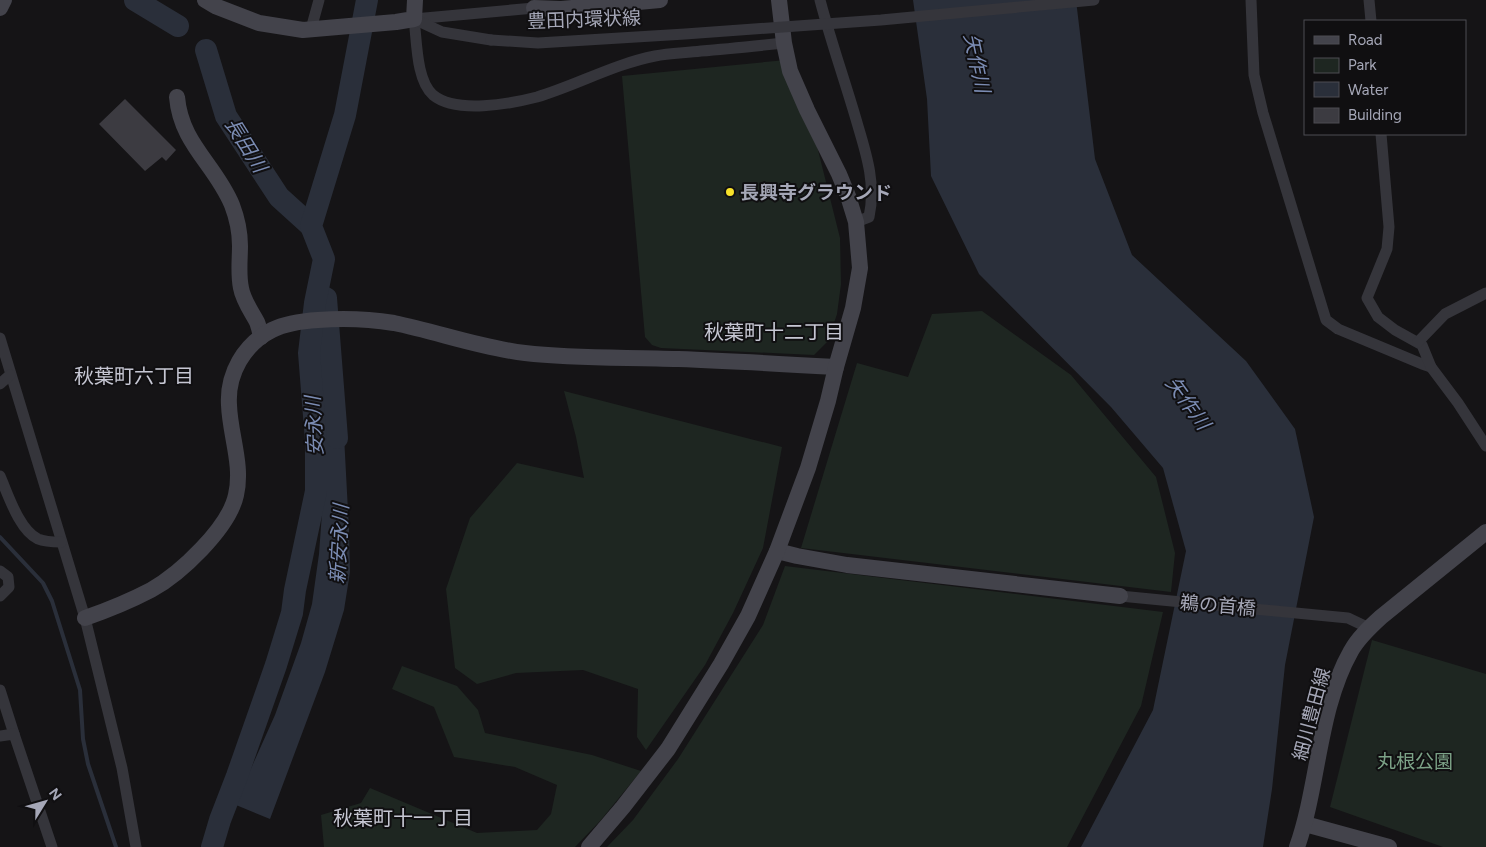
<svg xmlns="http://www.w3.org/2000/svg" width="1486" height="847" viewBox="0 0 1486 847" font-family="Figtree,'Noto Sans JP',sans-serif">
<rect width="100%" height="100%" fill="#151416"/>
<g fill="#1e2621">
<path d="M786,60L817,146L840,238L841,284L837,314L828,341L814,355L661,348L652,345L645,337L622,76Z"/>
<path d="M982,311L1071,375L1156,477L1175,553L1171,592L801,548L857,363L908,377L932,314Z"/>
<path d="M564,391L782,447L763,548L733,613L705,665L646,750L637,737L638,689L583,670L516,673L477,684L455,668L446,589L470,518L517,463L584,478L576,437Z"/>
<path d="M785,566L1163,612L1141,706L1067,847H607L633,820L678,759L763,625Z"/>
<path d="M1372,640L1486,674V847H1443L1330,807Z"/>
<path d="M402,666L457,686L478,710L485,733L592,755L641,771L600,821L575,847H324L321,815L361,803L370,788L477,833L537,830L551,814L557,785L515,767L454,757L434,707L392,689Z"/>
</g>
<g fill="#2a2f3a">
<path d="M913,0H1076L1095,159L1132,255L1246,361L1295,429L1314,517L1285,665L1272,789L1263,847H1081L1153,710L1186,551L1163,468L1111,407L979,274L931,176L927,99Z"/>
<path d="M342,398L349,530L350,572L344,610L325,672L270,819L236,805L244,784L275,715L301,643L312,604L319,554L323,499L321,424Z"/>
</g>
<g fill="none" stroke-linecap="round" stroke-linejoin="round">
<path stroke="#2a2f3a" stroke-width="4" d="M0,537L43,583L52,601L80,690L83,739L88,764L116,847"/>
<g stroke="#2a2f3a" stroke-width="22">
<path d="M135,0L178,26"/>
<path d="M206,50L226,116L279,197L311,226"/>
<path d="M326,298L337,438"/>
<path d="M212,847L220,820L237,776L276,665L292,613L295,590L316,491V441L309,353L315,303L324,259L311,226L345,115L367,0"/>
</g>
</g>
<path fill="#3c3b41" d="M125,99L176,150L166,161L162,157L145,171L99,124Z"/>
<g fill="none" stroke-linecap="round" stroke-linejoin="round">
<g stroke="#35353b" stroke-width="11">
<path d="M820,0C831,42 846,84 858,126C867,156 876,185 869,217L856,222"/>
<path d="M1251,0L1254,75L1263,113L1326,320L1338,329L1422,364L1431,367"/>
<path d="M1369,0L1371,21"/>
<path d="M414,19C417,41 416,80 433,95C456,114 510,104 537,97C577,85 614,64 655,56C670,53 686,53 701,51C729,49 756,46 784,43"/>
<path d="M414,19L534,8"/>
<path d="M416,20L442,32L491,40"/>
<path d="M311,29L319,0"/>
<path d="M1381,134L1389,227L1387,249L1367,298L1378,317L1395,330L1422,345L1431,367L1458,403L1486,446"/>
<path d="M0,338L85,618L122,768L136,847"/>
<path d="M1418,342L1445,314L1486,293"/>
<path d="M0,384L10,375"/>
<path d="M0,476C8,494 19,530 38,539C45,542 53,542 61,542"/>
<path d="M0,571L8,577L9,587L0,596"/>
<path d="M1120,596L1348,618L1369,628"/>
<path d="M0,690L14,734"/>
<path d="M0,736L14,734L52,847"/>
</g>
<g stroke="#43434b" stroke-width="16">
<path d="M205,0L215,6L259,23L303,30L396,22L414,19L415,0"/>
<path d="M0,8L4,0"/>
<path d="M534,8L561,9L660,0"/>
<path d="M177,97C181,144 215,164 232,205C237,218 240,231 240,246C240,259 238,274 241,288C243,300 251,311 257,322C259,327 260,332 261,337"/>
<path d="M777,551L797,556L847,565L1120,596"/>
<path d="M85,618C108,610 130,601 151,590C180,574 229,528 236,495C243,465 230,435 229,405C227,374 244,344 272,330C286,323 302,321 318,320C343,318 369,319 394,323C438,332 481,348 525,353C576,359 627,357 678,359C731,361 784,364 836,367"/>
<path d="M1305,824L1389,847"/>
<path d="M589,847L623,807L668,749L721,664L748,616L777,551L808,468L828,401L836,367L853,308L860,268L856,222L848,196L839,174L807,110L790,71L784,43L779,0"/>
<path d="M1297,847C1319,785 1318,709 1351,651C1358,638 1370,627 1381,617L1486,532"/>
</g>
<path stroke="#35353b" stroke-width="11" d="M491,40L538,43L685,34L881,20L1094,0"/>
</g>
<circle fill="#f8e22a" stroke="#100f11" stroke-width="2" cx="730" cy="192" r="5"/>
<g text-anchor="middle" stroke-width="4" stroke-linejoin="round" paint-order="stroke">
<g font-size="19" fill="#a5a7b7" stroke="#100f11">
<text transform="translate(584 19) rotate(-2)" y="7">豊田内環状線</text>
<text transform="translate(1218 605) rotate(5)" y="7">鵜の首橋</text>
<text transform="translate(1311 714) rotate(-75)" y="7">細川豊田線</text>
</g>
<g font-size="19" font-weight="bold" fill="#a5a7b7" stroke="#100f11" text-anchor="start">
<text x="740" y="199">長興寺グラウンド</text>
</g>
<g font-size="19" fill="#7ca287" stroke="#100f11">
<text x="1415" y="768">丸根公園</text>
</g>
<g font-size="20" font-style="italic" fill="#7b8cb3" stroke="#100f11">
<text transform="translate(977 63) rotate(78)" y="7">矢作川</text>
<text transform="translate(246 145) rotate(58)" y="7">長田川</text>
<text transform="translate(1188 403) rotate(54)" y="7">矢作川</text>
<text transform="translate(314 426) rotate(-93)" y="7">安永川</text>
<text transform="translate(339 544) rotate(-87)" y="7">新安永川</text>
</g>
<g font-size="20" fill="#c6c7d3" stroke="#100f11">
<text x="774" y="339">秋葉町十二丁目</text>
<text x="134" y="383">秋葉町六丁目</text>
<text x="403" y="825">秋葉町十一丁目</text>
</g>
</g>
<rect x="1304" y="20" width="162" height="115" fill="#100f11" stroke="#4c4c53"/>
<rect x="1314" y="36" width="25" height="8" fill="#43434b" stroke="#4c4c53"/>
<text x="1348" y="45" font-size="15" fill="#a5a7b7">Road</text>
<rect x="1314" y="58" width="25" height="15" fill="#1e2621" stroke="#4c4c53"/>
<text x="1348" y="70" font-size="15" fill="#a5a7b7">Park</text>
<rect x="1314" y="82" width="25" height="15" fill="#2a2f3a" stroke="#4c4c53"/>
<text x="1348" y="95" font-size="15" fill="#a5a7b7">Water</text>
<rect x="1314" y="108" width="25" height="15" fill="#3c3b41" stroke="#4c4c53"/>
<text x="1348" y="120" font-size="15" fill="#a5a7b7">Building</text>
<g transform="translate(45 802) rotate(53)" stroke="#100f11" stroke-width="4" paint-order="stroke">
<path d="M0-4L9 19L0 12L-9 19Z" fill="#a5a7b7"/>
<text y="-8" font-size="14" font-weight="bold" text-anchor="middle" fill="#a5a7b7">N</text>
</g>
</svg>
